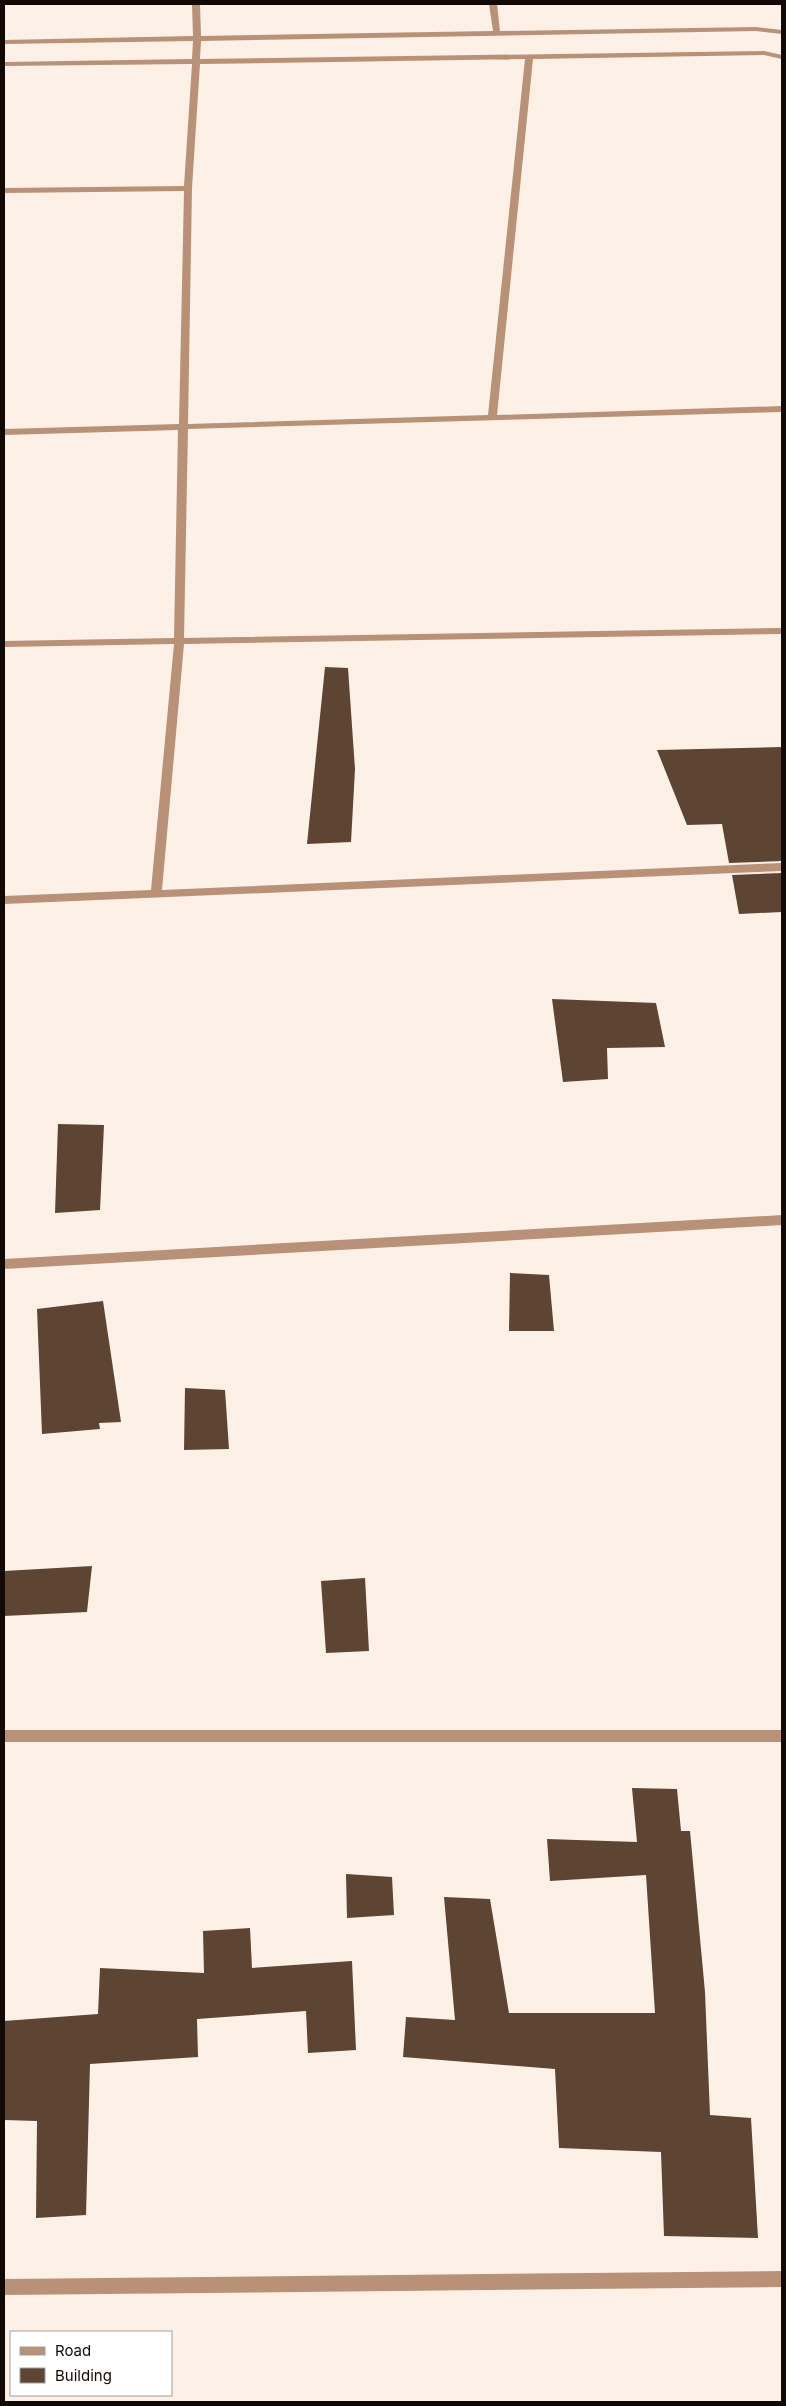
<svg xmlns="http://www.w3.org/2000/svg" width="786" height="2406" viewBox="0 0 786 2406" font-family="Inter,sans-serif">
<rect width="100%" height="100%" fill="#fcf0e7"/>
<g fill="#5d4433">
<path d="M325,667L348,668L355,769L351,842L307,844Z"/>
<path d="M782,747V861L729,863L722,824L687,825L657,750Z"/>
<path d="M782,873V912L739,914L732,875Z"/>
<path d="M552,999L656,1003L665,1047L607,1048L608,1079L563,1082Z"/>
<path d="M58,1124L104,1125L100,1210L55,1213Z"/>
<path d="M510,1273L549,1275L554,1331H509Z"/>
<path d="M103,1301L121,1422L99,1423L100,1429L42,1434L37,1309Z"/>
<path d="M185,1388L225,1390L229,1449L184,1450Z"/>
<path d="M92,1566L87,1612L4,1616V1571Z"/>
<path d="M365,1578L369,1651L326,1653L321,1581Z"/>
<path d="M632,1788L677,1789L681,1831H690L705,1992L710,2115L751,2118L758,2238L664,2236L661,2152L559,2148L555,2069L403,2057L406,2017L455,2020L444,1897L490,1899L509,2013H655L646,1875L550,1881L547,1839L637,1842Z"/>
<path d="M346,1874L392,1877L394,1915L347,1918Z"/>
<path d="M250,1928L252,1968L352,1961L356,2050L308,2053L306,2011L197,2019L198,2057L90,2064L86,2215L36,2218L37,2121L4,2120V2021L98,2014L100,1968L204,1973L203,1931Z"/>
</g>
<g fill="none" stroke-linecap="round" stroke-linejoin="round">
<g fill="#b99176" fill-rule="evenodd">
<path d="M192,4H200L201,36L493,31L489,4H497L500,31L756,27L782,30V34L756,31L201,41L200,59L764,51L782,55V59L764,55L533,59L497,415L782,406V412L188,429L184,638L782,628V634L184,644L162,890L782,863V871L4,904V896L151,890L174,644L4,647V641L174,638L178,430L4,435V429L179,424L184,191L4,193V188L184,186L192,64L4,66V62L192,59L193,41L4,44V40L193,36ZM525,59L488,415L188,424L192,188L200,64Z"/>
<path d="M782,1215V1225L4,1269V1259Z"/>
<rect x="4" y="1730" width="778" height="12"/>
<path d="M782,2271V2287L4,2295V2279Z"/>
</g>
</g>
<rect width="786" height="2406" fill="none" stroke="#130904" stroke-width="10"/>
<rect x="10" y="2331" width="162" height="65" fill="#ffffff" stroke="#a19d9b"/>
<rect x="20" y="2347" width="25" height="8" fill="#b99176" stroke="#a19d9b"/>
<text x="55" y="2356" font-size="15" fill="#130904">Road</text>
<rect x="20" y="2368" width="25" height="15" fill="#5d4433" stroke="#a19d9b"/>
<text x="55" y="2381" font-size="15" fill="#130904">Building</text>
</svg>
